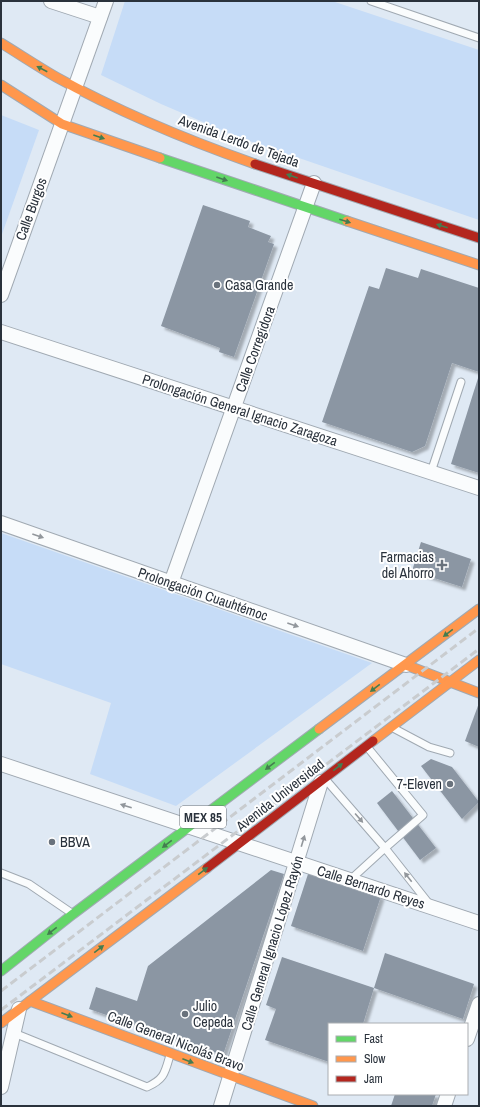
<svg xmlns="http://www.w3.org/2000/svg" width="480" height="1107" viewBox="0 0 480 1107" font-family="'Archivo Narrow',sans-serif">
<defs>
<filter id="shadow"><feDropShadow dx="3.5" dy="3.5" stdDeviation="1" flood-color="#0004"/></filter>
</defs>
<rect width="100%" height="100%" fill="#dfe9f4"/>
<g fill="#c6dcf7">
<path d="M125,1H332L479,50V220L238,137L161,104L101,75Z"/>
<path d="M1,115L39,130L1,237Z"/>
<path d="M1,533L372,663L176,806L90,774L111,703L1,664Z"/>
</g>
<g fill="#8b96a3" filter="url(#shadow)">
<path d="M203,205L250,221L248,227L271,236L268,242L274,244L234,357L219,352L220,348L161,326Z"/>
<path d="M386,268L418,278L421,269L479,288V372L452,363L425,446L412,452L322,422L369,286L379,289Z"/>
<path d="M479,375V473L451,464Z"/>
<path d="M421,542L471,559L462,587L412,571Z"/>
<path d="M479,703V747L465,741Z"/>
<path d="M431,759L452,767L479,802L462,819L421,766Z"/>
<path d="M392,791L436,848L420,860L377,803Z"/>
<path d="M271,870L284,874L223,1055L89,1009L96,987L137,1001L148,966Z"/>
<path d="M309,871L381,896L363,951L291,926Z"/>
<path d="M385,953L474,984L463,1019L374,988Z"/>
<path d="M282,957L374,988L363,1024H329V1062L265,1040L276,1009L266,1005Z"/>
<path d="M395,1094H436L432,1106H391Z"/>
</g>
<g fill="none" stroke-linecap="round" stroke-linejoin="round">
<defs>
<g id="lane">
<path d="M371,1L479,38"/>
<path d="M431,472L461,382"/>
<path d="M395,729L429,747L450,753"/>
<path d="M326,780L385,848L423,815L368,748"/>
<path d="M1,873L29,884L70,912"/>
<path d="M350,880L385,848L430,905"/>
<path d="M14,1033L147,1087C165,1079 165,1072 170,1055"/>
</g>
<g id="street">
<path d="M51,1L100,17"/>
<path d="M1,295L106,1"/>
<path d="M1,332L479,488"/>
<path d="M1,523L406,665"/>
<path d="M171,583L314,183"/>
<path d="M1,764L479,923"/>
<path d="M467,1039L479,1004"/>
<path d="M1,1087L19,1009"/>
<path d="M221,1106L321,782"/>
<path d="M444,1106L448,1094"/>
</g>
<g id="fast">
<path d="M160,158L347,221"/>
<path d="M1,971L73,914L319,729"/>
</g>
<g id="slow">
<path d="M1,43C19,54 37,66 56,77C119,112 187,140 255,164"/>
<path d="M1,85L62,124L160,158"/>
<path d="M347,221L479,265"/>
<path d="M406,665L479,693"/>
<path d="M319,729L479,609"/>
<path d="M373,741L479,660"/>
<path d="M30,1001L313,1106"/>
<path d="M1,1023L207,868"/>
</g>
<g id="jam">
<path d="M255,164L479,238"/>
<path d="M207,868L373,741"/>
</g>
</defs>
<use href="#lane" stroke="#a0a9b2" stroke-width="9"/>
<use href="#street" stroke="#a0a9b2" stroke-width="16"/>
<use href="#fast" stroke="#a0a9b2" stroke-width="11"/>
<use href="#slow" stroke="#a0a9b2" stroke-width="11"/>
<use href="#jam" stroke="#a0a9b2" stroke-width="11"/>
<use href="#lane" stroke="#fafcfd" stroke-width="7"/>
<use href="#street" stroke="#fafcfd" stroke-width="14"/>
<use href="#fast" stroke="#63d668" stroke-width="9"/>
<use href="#slow" stroke="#ff974d" stroke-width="9"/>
<use href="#jam" stroke="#b3261e" stroke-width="9"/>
<g stroke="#c9cccf" stroke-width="3" stroke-dasharray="8 4" stroke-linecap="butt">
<path d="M1,991L479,628"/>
<path d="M1,1010L479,649"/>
</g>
</g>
<defs><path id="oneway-solid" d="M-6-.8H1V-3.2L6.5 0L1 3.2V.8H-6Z"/></defs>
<g fill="#447c50">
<use href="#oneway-solid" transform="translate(42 69) rotate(-152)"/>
<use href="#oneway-solid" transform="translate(99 137) rotate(19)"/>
<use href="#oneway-solid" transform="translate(292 176) rotate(-161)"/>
<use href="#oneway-solid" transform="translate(222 179) rotate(19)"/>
<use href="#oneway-solid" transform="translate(345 221) rotate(18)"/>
<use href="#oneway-solid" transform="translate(442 226) rotate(-162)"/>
<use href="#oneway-solid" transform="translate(448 633) rotate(143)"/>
<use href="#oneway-solid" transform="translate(375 688) rotate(143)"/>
<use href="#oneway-solid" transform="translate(270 766) rotate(143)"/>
<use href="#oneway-solid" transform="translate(338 767) rotate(-38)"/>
<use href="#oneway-solid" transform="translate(167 844) rotate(143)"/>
<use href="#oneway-solid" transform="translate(203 871) rotate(-37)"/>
<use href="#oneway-solid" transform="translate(52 931) rotate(142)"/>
<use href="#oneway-solid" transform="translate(99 949) rotate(-37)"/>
<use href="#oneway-solid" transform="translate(67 1015) rotate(21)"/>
<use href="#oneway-solid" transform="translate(188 1061) rotate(21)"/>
</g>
<g fill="#92979c">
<use href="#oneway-solid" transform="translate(38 536) rotate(19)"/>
<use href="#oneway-solid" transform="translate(293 625) rotate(19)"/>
<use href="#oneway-solid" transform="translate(126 806) rotate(-162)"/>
<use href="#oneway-solid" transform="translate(359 818) rotate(49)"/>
<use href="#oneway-solid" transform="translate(303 841) rotate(-73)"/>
<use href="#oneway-solid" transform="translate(408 877) rotate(-128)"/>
</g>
<g fill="#69727c" stroke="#fff" stroke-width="1.5">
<circle cx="217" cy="285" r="4"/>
<path d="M440 559h4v4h4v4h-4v4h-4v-4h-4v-4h4z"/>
<circle cx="450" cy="784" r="4"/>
<circle cx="52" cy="842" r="4"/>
<circle cx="185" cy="1014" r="4"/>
</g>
<g text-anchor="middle" stroke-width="4" stroke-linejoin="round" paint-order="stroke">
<rect fill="#fff" stroke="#6a7076" stroke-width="1" x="180" y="806" width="46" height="22" rx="3"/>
<g font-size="13" font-weight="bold" fill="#2a323c">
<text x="203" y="822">MEX 85</text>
</g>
<g font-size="14" fill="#2a323c" stroke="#fff">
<text transform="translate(239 141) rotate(20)" y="5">Avenida Lerdo de Tejada</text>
<text transform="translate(31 209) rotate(-70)" y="5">Calle Burgos</text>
<text transform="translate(255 349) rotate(-70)" y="5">Calle Corregidora</text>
<text transform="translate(240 410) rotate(18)" y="5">Prolongación General Ignacio Zaragoza</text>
<text transform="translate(203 594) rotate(19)" y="5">Prolongación Cuauhtémoc</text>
<text transform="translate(280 795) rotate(-38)" y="5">Avenida Universidad</text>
<text transform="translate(371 887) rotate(18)" y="5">Calle Bernardo Reyes</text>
<text transform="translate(272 943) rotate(-73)" y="5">Calle General Ignacio López Rayón</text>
<text transform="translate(176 1041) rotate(21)" y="5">Calle General Nicolás Bravo</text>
</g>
<g font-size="14" fill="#2a323c" stroke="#fff" text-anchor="start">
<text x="225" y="290">Casa Grande</text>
<text x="434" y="562" text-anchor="end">Farmacias<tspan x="434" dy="16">del Ahorro</tspan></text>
<text x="442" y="789" text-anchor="end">7-Eleven</text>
<text x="60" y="847">BBVA</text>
<text x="193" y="1011">Julio<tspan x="193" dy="16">Cepeda</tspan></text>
</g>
</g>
<rect width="480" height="1107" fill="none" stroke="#2a323c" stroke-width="4"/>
<rect x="328" y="1023" width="140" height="72" fill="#ffffff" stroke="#aaadb1"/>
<rect x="336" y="1036" width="20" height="6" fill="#63d668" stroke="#aaadb1"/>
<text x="364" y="1043" font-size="12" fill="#2a323c">Fast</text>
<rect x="336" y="1056" width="20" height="6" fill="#ff974d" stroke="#aaadb1"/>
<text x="364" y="1063" font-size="12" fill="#2a323c">Slow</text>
<rect x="336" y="1076" width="20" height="6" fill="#b3261e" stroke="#aaadb1"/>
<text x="364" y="1083" font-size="12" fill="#2a323c">Jam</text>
</svg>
